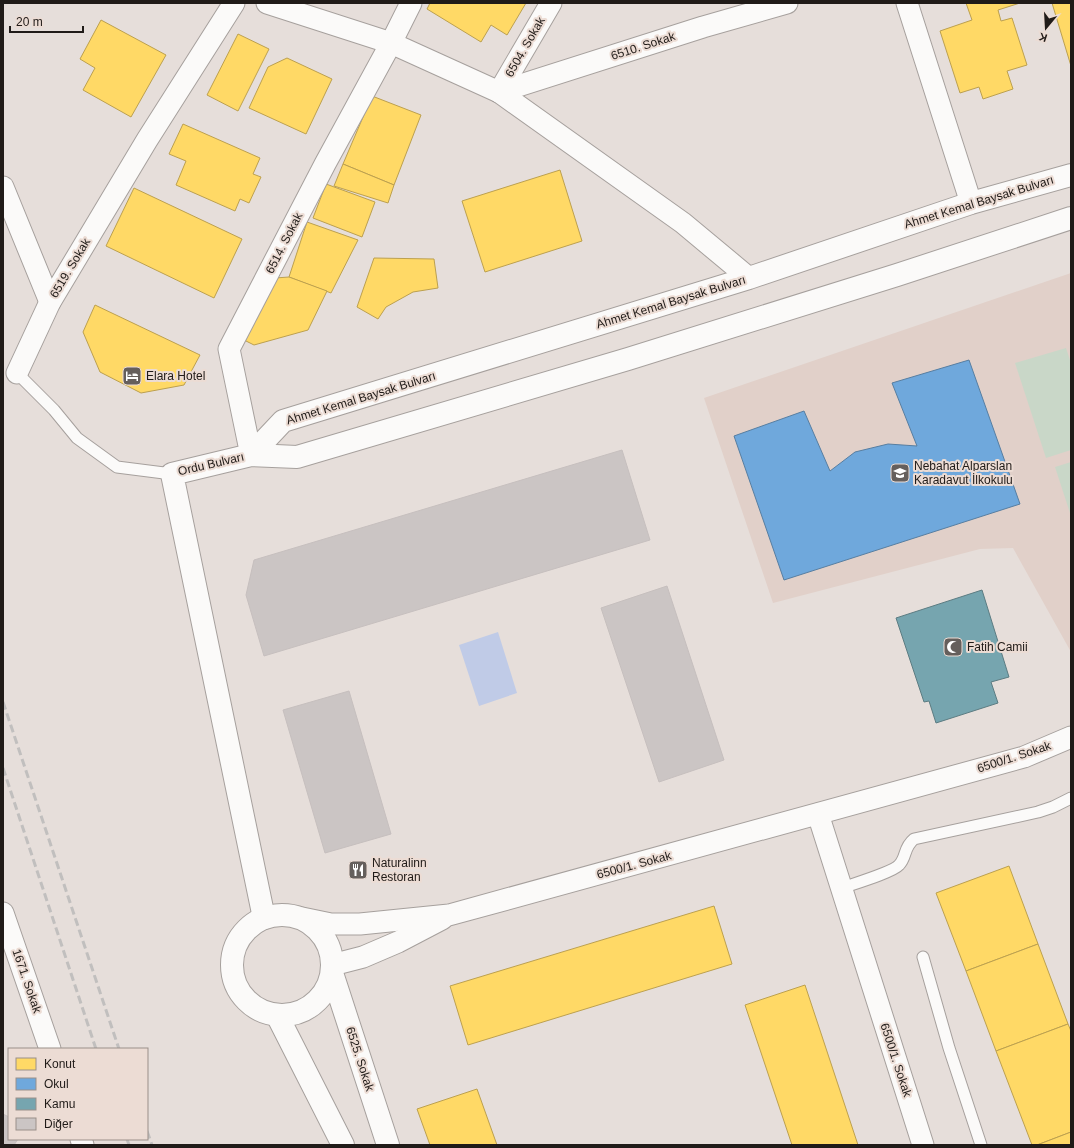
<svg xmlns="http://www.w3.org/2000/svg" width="1074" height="1148" viewBox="0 0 1074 1148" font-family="Helvetica,sans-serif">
<rect width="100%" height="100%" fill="#e6deda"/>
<path fill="#e1d0c9" d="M1071,273V652L1013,548L980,549L773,603L704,398Z"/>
<g fill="#c9d7c8">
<path d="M1066,348L1071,363V450L1046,458L1015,363Z"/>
<path d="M1071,462V516L1055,467Z"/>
</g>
<path fill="#c0cbe7" d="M498,632L517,693L479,706L459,645Z"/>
<g fill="#ffd966" stroke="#bca04f">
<path d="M430,3H526L507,35L491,25L481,42L427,9Z"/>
<path d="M966,3H1020L998,10L1001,21L1012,18L1027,65L1007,71L1013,89L983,99L979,87L960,93L940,31L972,20Z"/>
<path d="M1052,3H1071V66Z"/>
<path d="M101,20L166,55L131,117L83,90L95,68L80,59Z"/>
<path d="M238,34L269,49L238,111L207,95Z"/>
<path d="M287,58L332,79L306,134L249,108L268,67Z"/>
<path d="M372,96L421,115L394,185L343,164Z"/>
<path d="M183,124L260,158L253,174L261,177L249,203L240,199L235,211L176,185L186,161L169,154Z"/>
<path d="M343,164L394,185L388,203L334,186Z"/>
<path d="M560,170L582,241L485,272L462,201Z"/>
<path d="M326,184L375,202L362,237L313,218Z"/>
<path d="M134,188L242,239L214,298L106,246Z"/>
<path d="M307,222L358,240L331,293L289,277Z"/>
<path d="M374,258L434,259L438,288L413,292L386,307L378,319L357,307Z"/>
<path d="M289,277L327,291L308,330L254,345L244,340L275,278Z"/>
<path d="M95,305L200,355L184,385L141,393L100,372L83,332Z"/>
<path d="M1009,866L1038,944L966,971L936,893Z"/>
<path d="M714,906L732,964L468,1045L450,986Z"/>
<path d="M1038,944L1068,1024L996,1051L966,971Z"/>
<path d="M805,985L858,1145H792L745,1005Z"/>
<path d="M1068,1024L1071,1031V1132L1037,1145H1032L996,1051Z"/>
<path d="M477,1089L497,1145H430L417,1109Z"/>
<path d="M1071,1132V1145H1037Z"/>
</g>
<path fill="#6fa8dc" stroke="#577ea1" d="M969,360L1020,504L784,580L734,436L804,411L830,471L855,452L888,444L917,446L892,383Z"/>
<path fill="#76a5af" stroke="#5c7c82" d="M982,590L1009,677L991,682L998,703L936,723L929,701L924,702L896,618Z"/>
<g fill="#cbc5c4" stroke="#c6bfbe">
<path d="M622,450L650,540L264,656L246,595L254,560Z"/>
<path d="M667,586L724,760L659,782L601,608Z"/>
<path d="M349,691L391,834L325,853L283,710Z"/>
<path d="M3,1114L9,1117V1139H18L14,1145H3Z"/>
</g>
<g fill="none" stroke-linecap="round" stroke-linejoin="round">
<defs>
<g id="service">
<path d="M17,373L54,410L77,438L117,467L172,474"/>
<path d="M842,888C853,884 893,872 899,865C907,857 903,848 914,839L1038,812L1053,807L1071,798"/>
<path d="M923,957L949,1048L981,1145"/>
</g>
<g id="minor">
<path d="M267,3L391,43L499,92L683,223L749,278"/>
<path d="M907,3L971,203"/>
<path d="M499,92L703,27L787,3"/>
<path d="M499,92L551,3"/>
<path d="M3,187L50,302"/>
<path d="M17,373L50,302L147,140L234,3"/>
<path d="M251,455L229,349L325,164L391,43L411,3"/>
<path d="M818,814L923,1145"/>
<path d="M3,913L50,1049"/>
<path d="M302,918L331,924H360L449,915L1024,757L1071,737"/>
<path d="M332,965L363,957L398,942L442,919"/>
<path d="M81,1139L83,1145"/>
</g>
<g id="tertiary">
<path d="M251,455L283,421L749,278L971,203L1071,175"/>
<circle cx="282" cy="965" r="50"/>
<path d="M264,918L172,474L251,455L297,457L628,359L897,275L1071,218"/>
<path d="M332,973L388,1145"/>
<path d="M278,1017L343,1145"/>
</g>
</defs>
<use href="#service" stroke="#a6a09d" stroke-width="13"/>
<use href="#minor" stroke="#a6a09d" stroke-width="23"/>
<use href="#tertiary" stroke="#a6a09d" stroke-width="24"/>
<use href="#service" stroke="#fbfaf9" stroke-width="11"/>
<use href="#minor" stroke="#fbfaf9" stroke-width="21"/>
<use href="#tertiary" stroke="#fbfaf9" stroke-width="22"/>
<g stroke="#c1bfbe" stroke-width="3" stroke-dasharray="8 4" stroke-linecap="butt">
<path d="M3,702L119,1049"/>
<path d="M3,768L96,1049"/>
<path d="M147,1131L152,1145"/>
<path d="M127,1139L129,1145"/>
</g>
</g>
<defs>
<symbol id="hotel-square" viewBox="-11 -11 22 22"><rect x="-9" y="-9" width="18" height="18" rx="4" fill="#655f5c" stroke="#ecdcd4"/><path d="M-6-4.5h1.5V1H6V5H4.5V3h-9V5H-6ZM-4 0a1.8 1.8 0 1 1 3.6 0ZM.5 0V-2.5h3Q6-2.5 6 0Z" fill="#fff"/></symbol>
<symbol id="school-square" viewBox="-11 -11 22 22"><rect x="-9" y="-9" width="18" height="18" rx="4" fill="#655f5c" stroke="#ecdcd4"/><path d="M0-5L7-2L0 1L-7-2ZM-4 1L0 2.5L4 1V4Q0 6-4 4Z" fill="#fff"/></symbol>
<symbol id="mosque-square" viewBox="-11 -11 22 22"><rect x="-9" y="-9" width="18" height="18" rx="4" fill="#655f5c" stroke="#ecdcd4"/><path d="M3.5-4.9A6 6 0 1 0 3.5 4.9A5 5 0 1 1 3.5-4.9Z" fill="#fff"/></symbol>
<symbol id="restaurant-square" viewBox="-11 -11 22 22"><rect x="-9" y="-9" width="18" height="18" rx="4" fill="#655f5c" stroke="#ecdcd4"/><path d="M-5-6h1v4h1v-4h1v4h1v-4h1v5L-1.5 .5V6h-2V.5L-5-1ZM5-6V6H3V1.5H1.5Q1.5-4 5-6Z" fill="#fff"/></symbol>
</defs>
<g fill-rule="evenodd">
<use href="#hotel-square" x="121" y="365" width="22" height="22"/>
<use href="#school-square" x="889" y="462" width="22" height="22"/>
<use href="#mosque-square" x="942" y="636" width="22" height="22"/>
<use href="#restaurant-square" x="347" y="859" width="22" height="22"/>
</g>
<g text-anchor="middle" stroke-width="4" stroke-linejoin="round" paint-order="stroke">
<g font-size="12" fill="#201b18" stroke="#ecdcd4">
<text transform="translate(643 46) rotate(-18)" y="4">6510. Sokak</text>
<text transform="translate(525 47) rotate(-60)" y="4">6504. Sokak</text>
<text transform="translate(979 202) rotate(-17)" y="4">Ahmet Kemal Baysak Bulvarı</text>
<text transform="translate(284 243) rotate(-63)" y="4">6514. Sokak</text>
<text transform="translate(70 268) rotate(-59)" y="4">6519. Sokak</text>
<text transform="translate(671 302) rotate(-17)" y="4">Ahmet Kemal Baysak Bulvarı</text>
<text transform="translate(361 398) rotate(-17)" y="4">Ahmet Kemal Baysak Bulvarı</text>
<text transform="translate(211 464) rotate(-13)" y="4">Ordu Bulvarı</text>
<text transform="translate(1014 757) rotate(-18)" y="4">6500/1. Sokak</text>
<text transform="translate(634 865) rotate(-15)" y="4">6500/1. Sokak</text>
<text transform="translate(27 981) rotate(71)" y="4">1671. Sokak</text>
<text transform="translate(360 1059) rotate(72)" y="4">6525. Sokak</text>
<text transform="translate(896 1060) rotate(72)" y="4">6500/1. Sokak</text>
</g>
<g font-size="12" fill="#201b18" stroke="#ecdcd4" text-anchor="start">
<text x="146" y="380">Elara Hotel</text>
<text x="914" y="470">Nebahat Alparslan<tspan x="914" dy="14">Karadavut İlkokulu</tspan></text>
<text x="967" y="651">Fatih Camii</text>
<text x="372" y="867">Naturalinn<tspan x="372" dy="14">Restoran</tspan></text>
</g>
</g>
<rect width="1074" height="1148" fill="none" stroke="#201b18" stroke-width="8"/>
<rect x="8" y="1048" width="140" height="92" fill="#ecdcd4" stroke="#9a8f89"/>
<rect x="16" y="1058" width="20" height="12" fill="#ffd966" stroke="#9a8f89"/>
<text x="44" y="1068" font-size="12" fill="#201b18">Konut</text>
<rect x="16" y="1078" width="20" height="12" fill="#6fa8dc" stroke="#9a8f89"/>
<text x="44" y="1088" font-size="12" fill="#201b18">Okul</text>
<rect x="16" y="1098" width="20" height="12" fill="#76a5af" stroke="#9a8f89"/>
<text x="44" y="1108" font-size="12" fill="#201b18">Kamu</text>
<rect x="16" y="1118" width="20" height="12" fill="#cbc5c4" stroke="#9a8f89"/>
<text x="44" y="1128" font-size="12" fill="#201b18">Diğer</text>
<g transform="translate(1046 28) rotate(198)" stroke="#ecdcd4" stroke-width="3" paint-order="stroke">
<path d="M0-3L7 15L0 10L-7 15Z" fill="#201b18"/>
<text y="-6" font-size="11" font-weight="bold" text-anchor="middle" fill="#201b18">K</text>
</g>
<path d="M10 26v6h73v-6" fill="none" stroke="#201b18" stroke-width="2"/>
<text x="16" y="26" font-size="12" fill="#201b18" stroke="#ecdcd4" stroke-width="3" paint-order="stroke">20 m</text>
</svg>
